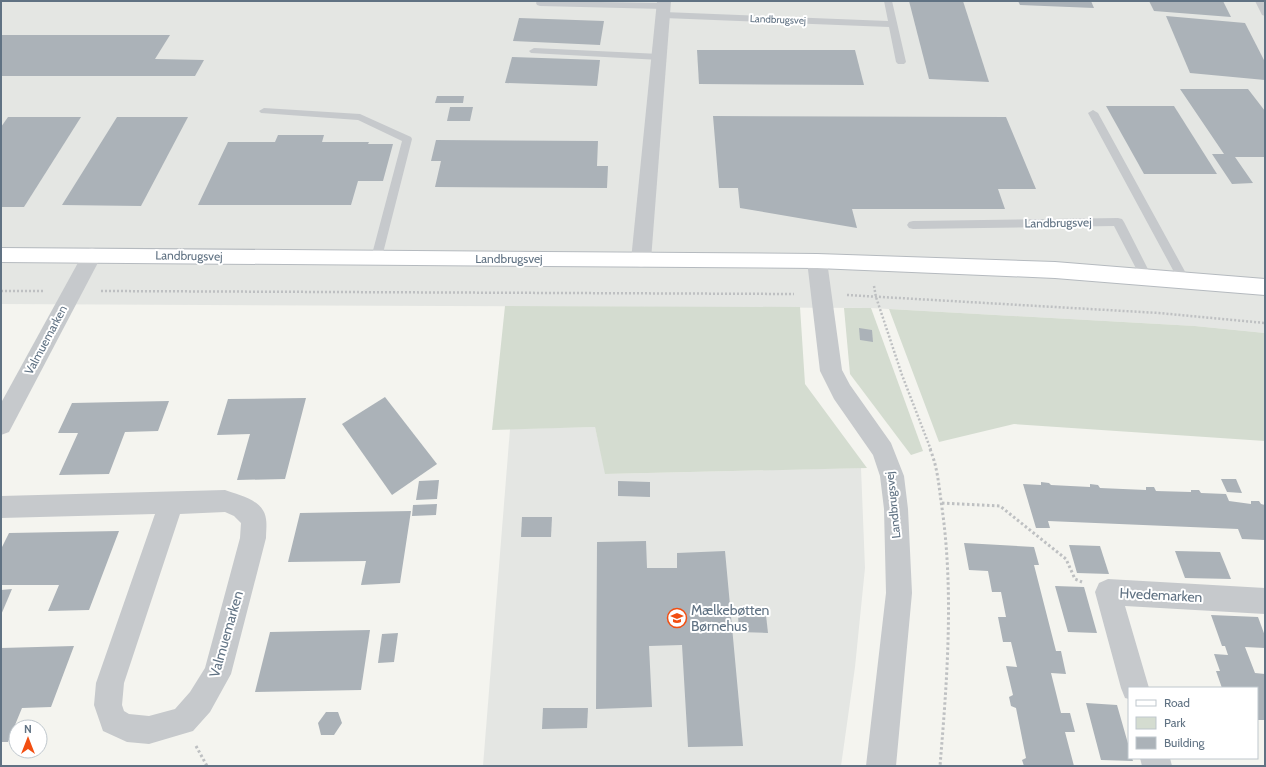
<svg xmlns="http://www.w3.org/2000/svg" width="1266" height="767" viewBox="0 0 1266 767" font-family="Cabin,sans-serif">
<rect width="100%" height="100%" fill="#f4f4ef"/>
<g fill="#e4e6e3">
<path d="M1,1H1265V333L1195,326L871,308L1,304Z"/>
<path d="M595,427L606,474L861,468L865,568L855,667L841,766H483L510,429Z"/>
</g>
<g fill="#d4dcd0">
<path d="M505,306L800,307L805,384L867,468L605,474L595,427L492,430Z"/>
<path d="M844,308H871L923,451L911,455L850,374Z"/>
<path d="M889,309L1195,326L1265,333V441L1014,424L939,442Z"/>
</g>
<g fill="#abb2b8">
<path d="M909,1H963L989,82L929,79Z"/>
<path d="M1018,1H1091L1094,8L1020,5Z"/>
<path d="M1149,1H1223L1231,17L1154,11Z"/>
<path d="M1166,16L1245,23L1265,62V80L1190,73Z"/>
<path d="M519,18L604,21L600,45L513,41Z"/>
<path d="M1,35H170L155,59L204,60L195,76H1Z"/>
<path d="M697,50H855L864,85L699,84Z"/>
<path d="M512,57L600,60L597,86L505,83Z"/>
<path d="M1180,89H1248L1265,111V157H1235L1253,183L1232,184L1212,154H1224Z"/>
<path d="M437,96H464L463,103H435Z"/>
<path d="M1106,106H1174L1217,174H1144Z"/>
<path d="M450,107H473L470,121H447Z"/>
<path d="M713,116L1006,117L1036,189H998L1005,209H852L857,228L740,208L738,188H719Z"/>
<path d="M8,117H81L24,207H1V127Z"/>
<path d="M117,117H188L141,206L62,205Z"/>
<path d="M278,135H324L322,142H369L368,144H393L383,181H358L351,205H198L228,142H275Z"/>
<path d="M436,140L598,141L597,166H608L607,188L435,187L441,161H431Z"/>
<path d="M859,328L872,330L873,342L860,340Z"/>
<path d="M385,397L437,464L392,495L342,424Z"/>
<path d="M306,398L285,479L237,480L250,434L217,435L228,399Z"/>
<path d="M169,401L158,431L125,432L109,474L59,475L78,433H58L72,403Z"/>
<path d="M1221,479H1236L1242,493L1227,492Z"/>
<path d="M439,480L437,499L416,500L419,481Z"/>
<path d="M618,481L650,482V497L618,496Z"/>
<path d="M1041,482L1049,483L1051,485L1090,487V484L1098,485L1100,488L1146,490V487H1154L1156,491L1191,492V490H1199L1201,493L1226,494L1229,501L1251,504V501H1259L1261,504L1265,505V540L1242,539L1238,529L1048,521L1050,528H1036L1023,484L1041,485Z"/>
<path d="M437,504L436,515L412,516L413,505Z"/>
<path d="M411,511L400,583L361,585L366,561L288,562L300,513Z"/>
<path d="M522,517H552L551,537H521Z"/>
<path d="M119,531L89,610L48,611L59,585H1V549L9,533Z"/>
<path d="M646,541L647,568H677V553L725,551L743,746L688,747L682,645L649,646L652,707L596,709L597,542Z"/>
<path d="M964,543L1034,547L1039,565H1034L1056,651H1061L1066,674L1051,673L1061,713H1070L1075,732H1065L1074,766H1024L1022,760L1026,758L1016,708L1011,706L1009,697L1013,695L1006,666L1017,667L1011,642H1003L998,617H1006L1001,592H992L988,571L969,570Z"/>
<path d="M1069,545L1100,546L1109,574L1077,573Z"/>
<path d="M1175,551L1220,552L1231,579L1185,578Z"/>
<path d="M1055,586L1084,587L1097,633L1068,632Z"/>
<path d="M12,589L1,615V590Z"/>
<path d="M738,615H766L768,633L739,632Z"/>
<path d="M1211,615L1258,617L1265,636V648L1245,647L1255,673L1265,674V720H1257V688H1222L1216,671H1220L1214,654L1228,655L1225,646H1222Z"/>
<path d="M370,630L361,690L255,692L270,632Z"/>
<path d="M398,633L394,662L378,663L382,634Z"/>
<path d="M74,646L51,707L22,708L8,742H1V648Z"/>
<path d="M1086,703L1117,705L1129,747V758H1132L1133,761L1101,760Z"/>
<path d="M543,708H588L587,728L542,729Z"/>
<path d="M326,712H338L342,723L334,735H321L318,723Z"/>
</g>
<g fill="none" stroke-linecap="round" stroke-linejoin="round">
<defs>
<path id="secondary" d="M1,248L817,254L1055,262L1265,279V295L1055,278L817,268L1,262Z"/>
</defs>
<use href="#secondary" stroke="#b5babf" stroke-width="2"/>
<g stroke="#bec0c2" stroke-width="2.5" stroke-dasharray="2 2" stroke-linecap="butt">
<path d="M874,286L876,297L902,375L931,450"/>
<path d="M1,291H44"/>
<path d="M101,291L794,294"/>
<path d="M847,295L1159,313L1265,323"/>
</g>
<g stroke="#bec0c2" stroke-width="3" stroke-dasharray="2.5 2.5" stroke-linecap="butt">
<path d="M930,449C938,468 939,488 942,508C954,593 947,681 940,766"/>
<path d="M942,503L1000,506L1066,559L1075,579L1082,582"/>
<path d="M196,746L207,766"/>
</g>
<g fill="#c6c9cc" fill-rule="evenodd">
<path d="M537,1L664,3L668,6L664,9L540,6L537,5L536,3Z"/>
<path d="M884,1H892L906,62L904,64H898L896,62L889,27L664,18L660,15L664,12L888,21Z"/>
<path d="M1255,1H1263L1265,4V16L1262,15Z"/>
<path d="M534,48L660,54L665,57L660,60L531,53L529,51Z"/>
<path d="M264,108L360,114L411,137L412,139L381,261L377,262L373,261L371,258L402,141L358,120L261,113L259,111Z"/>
<path d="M1093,110L1098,113L1188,277L1190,280L1188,283L1184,285L1180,283L1088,113Z"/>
<path d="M1118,218L1122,219L1124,222L1152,277L1150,280L1146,282L1142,280L1114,226L913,229L909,228L907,225L909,222L913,221Z"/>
</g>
<g fill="#c6c9cc" fill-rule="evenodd">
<path d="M657,1H671L651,260L648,265L641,267L634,265L631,260Z"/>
<path d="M92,248L99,250L102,255L9,432L1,435V403L85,250Z"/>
<path d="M817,254L824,256L827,261L842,370L850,385L891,443L904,476L908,509L912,593L896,766H866L886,593L884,509L880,476L873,455L834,399L820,371L807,261L810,256Z"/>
<path d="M225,490C239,495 264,500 266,519C267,525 266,532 266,538L231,674L210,712L193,731L149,744L127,742L103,731L94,705L96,683L155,514L1,518V496ZM225,512L234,516L241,523L240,538L205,668L190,692L175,709L149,716L129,714L124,711L122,705L124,683L180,514Z"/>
<path d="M1108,579L1265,588V614L1125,606L1149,688H1129V699L1125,698L1121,688L1095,592L1099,583Z"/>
<path d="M1140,758H1170L1172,766H1142Z"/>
</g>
<use href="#secondary" fill="#fff" fill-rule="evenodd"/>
</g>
<defs>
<symbol id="school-ring" viewBox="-11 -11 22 22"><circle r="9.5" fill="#fff" stroke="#f24e11" stroke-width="1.5"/><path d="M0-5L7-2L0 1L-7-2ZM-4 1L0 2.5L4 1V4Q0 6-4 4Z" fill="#f24e11"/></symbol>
</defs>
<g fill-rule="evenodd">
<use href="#school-ring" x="666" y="607" width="22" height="22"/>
</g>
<g text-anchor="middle" stroke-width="4" stroke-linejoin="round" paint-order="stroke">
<g font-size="10" fill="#607283" stroke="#fff">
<text transform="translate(778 19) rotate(2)" y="4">Landbrugsvej</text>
</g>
<g font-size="12" fill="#607283" stroke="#fff">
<text transform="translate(1058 223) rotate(-1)" y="4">Landbrugsvej</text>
<text transform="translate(189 256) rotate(1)" y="4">Landbrugsvej</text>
<text x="509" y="263">Landbrugsvej</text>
<text transform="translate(46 340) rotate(-62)" y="4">Valmuemarken</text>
<text transform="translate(893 505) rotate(-96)" y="4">Landbrugsvej</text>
</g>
<g font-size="14" fill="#607283" stroke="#fff">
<text transform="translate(1161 595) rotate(3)" y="5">Hvedemarken</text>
<text transform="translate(226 634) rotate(-74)" y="5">Valmuemarken</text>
</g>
<g font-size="14" fill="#607283" stroke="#fff" text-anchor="start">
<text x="691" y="615">Mælkebøtten<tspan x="691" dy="16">Børnehus</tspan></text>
</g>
</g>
<rect width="1266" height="767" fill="none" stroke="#607283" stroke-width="4"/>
<rect x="1128" y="687" width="130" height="72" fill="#ffffff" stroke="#bfc7cd"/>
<rect x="1136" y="700" width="20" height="6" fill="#ffffff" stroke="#bfc7cd"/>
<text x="1164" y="707" font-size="12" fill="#607283">Road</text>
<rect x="1136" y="717" width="20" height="12" fill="#d4dcd0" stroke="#bfc7cd"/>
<text x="1164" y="727" font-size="12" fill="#607283">Park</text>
<rect x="1136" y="737" width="20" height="12" fill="#abb2b8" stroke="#bfc7cd"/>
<text x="1164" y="747" font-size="12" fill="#607283">Building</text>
<g transform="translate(28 739)"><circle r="19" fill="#ffffff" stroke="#bfc7cd"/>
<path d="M0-3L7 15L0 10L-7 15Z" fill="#f24e11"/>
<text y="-6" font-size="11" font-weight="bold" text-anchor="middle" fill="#607283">N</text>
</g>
</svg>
